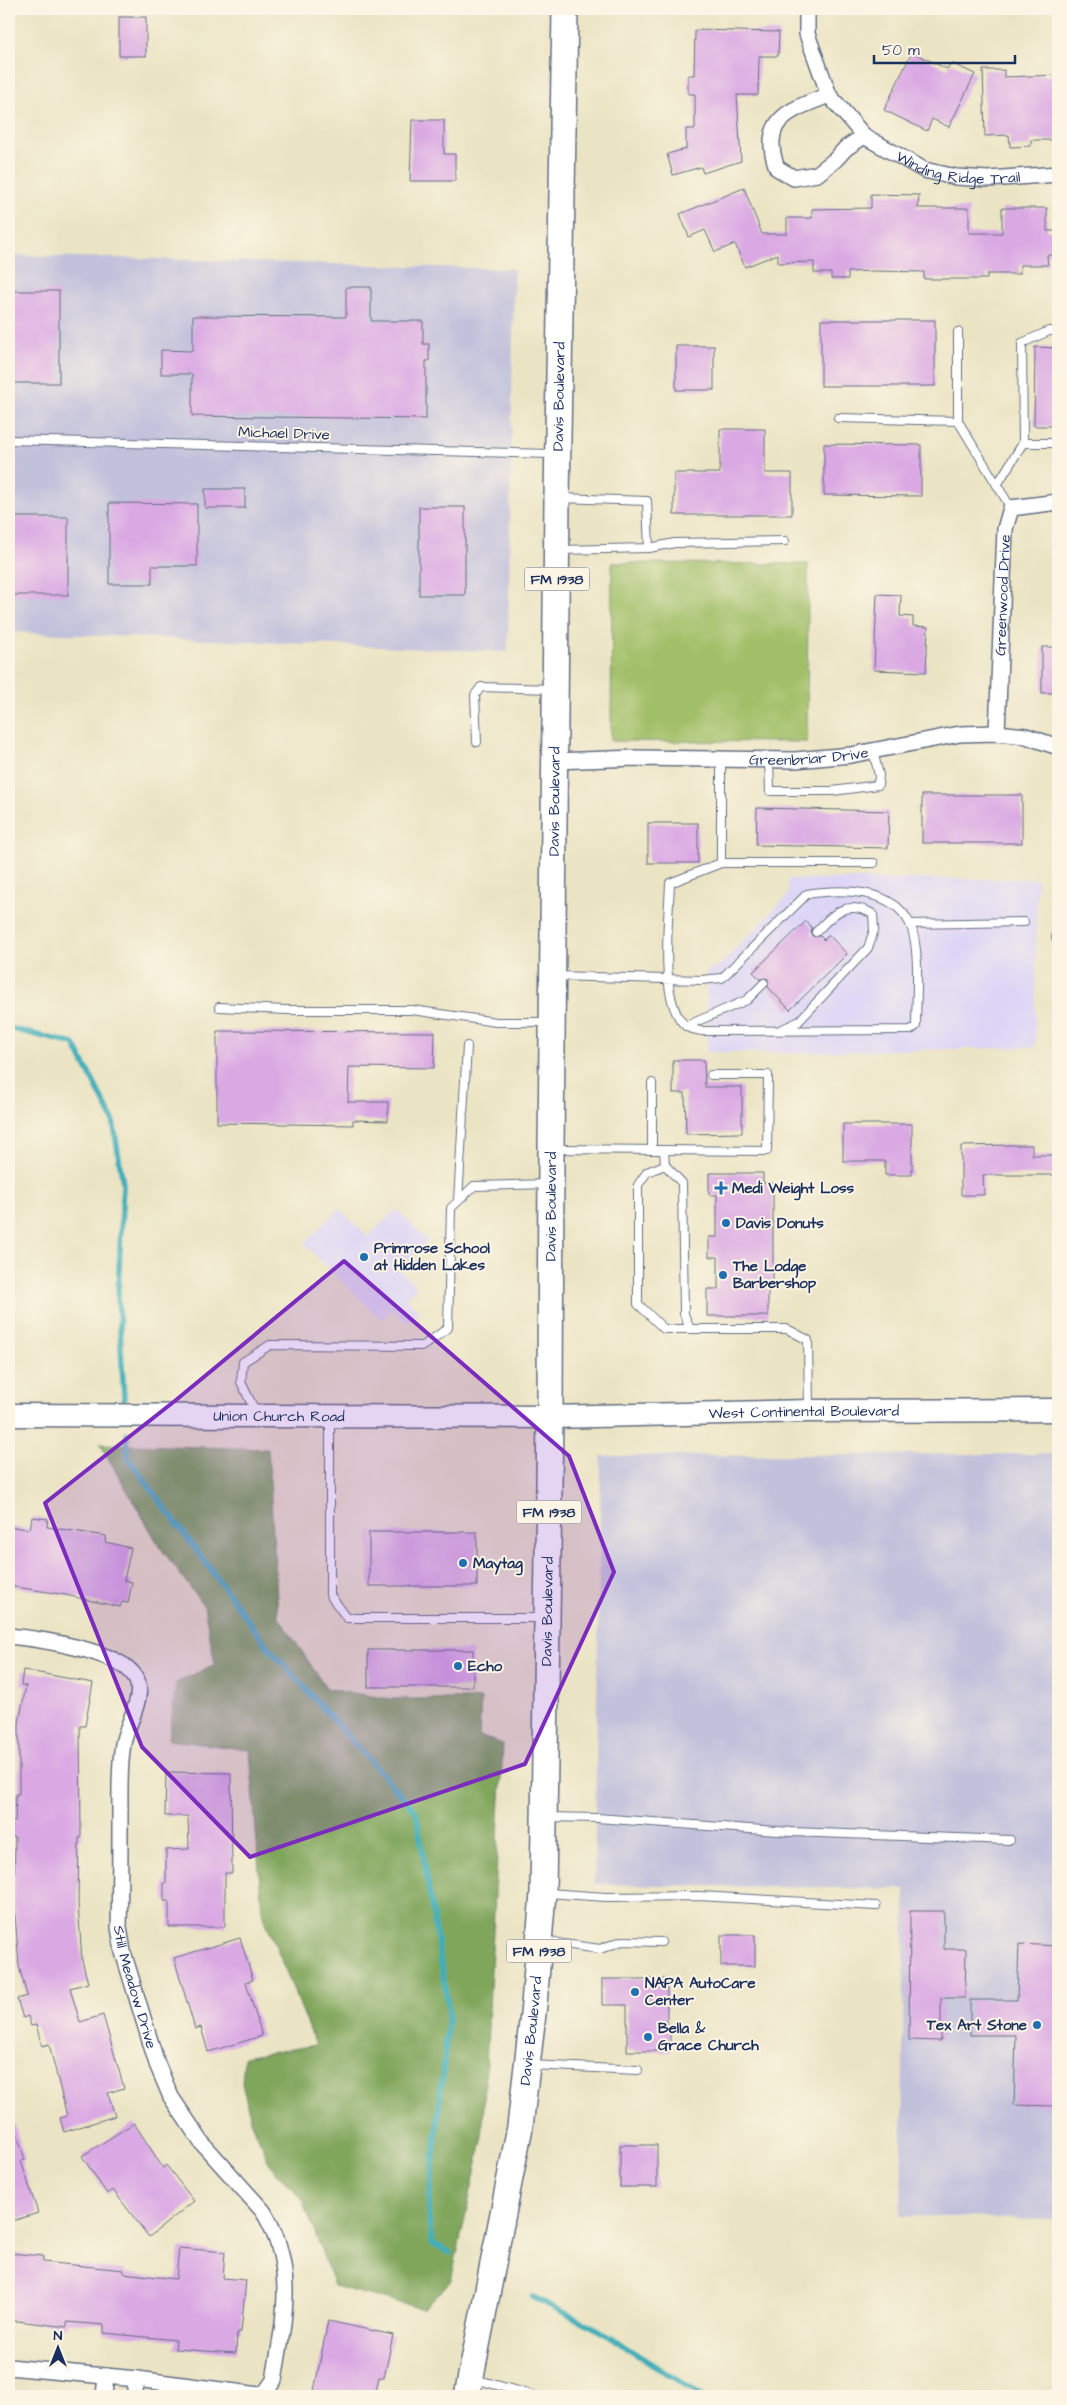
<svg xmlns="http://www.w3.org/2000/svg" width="1067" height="2405" viewBox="0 0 1067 2405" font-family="'Architects Daughter',sans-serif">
<rect width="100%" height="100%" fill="#fcf5e5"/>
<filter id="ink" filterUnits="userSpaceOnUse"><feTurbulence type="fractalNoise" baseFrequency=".02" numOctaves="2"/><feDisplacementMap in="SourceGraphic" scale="10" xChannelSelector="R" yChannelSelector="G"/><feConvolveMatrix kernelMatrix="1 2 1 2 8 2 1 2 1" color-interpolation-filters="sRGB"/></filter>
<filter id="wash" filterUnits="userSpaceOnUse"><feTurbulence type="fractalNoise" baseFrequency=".0096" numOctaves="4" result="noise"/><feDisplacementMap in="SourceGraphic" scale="20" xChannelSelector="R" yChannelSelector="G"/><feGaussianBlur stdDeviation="1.12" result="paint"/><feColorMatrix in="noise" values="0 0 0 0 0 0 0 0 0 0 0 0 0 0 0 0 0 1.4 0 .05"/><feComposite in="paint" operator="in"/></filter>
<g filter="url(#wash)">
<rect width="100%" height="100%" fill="#ebe4c4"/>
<g fill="#ddd5f6">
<path d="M788,879H1037L1035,1047L790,1053L707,1052L706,971L721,964L788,895Z"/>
<path d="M339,1208L368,1237L396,1209L428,1241L400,1270L417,1287L406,1298L420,1311L407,1323L392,1309L381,1320L304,1244Z"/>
</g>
<g fill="#c2c1dc">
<path d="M9,255L514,269L508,652L9,632Z"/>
<path d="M1058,1454V2219L901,2216L905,1889L594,1884L601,1456Z"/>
</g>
<path fill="#a1bf67" stroke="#5e7762" d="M612,563L808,564L807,742L611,741Z"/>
<path fill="#80a65c" stroke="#4e6a5d" d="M100,1444L268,1449L278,1616L327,1689L391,1699H481L479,1736L503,1744L482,2141L451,2281L423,2309L334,2286L304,2202L270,2165L251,2120L242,2083L244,2057L316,2045L262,1912L250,1750L169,1740L176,1683L215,1664L204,1606L160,1547Z"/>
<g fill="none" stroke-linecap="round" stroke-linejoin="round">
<g stroke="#3faeba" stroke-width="5.5">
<path d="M9,1028L74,1044L113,1120L123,1184L118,1295L124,1399"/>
<path d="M127,1433L128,1458L268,1647L416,1812L449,2012L428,2213L432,2243L450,2253"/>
<path d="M533,2297L599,2330L702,2396"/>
</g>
</g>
<g id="blocks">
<g fill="#daa9e4">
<rect x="119" y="17" width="27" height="39"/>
<path d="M695,30L779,32L778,56H759L758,95H737L741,161L703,173L701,167L673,175L667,154L686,149V129H695V94H688V75H694Z"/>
<path d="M912,52L947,69L951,63L975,74L949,127L932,119L927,131L884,110Z"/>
<path d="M983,70H1004V77L1058,75V140H1031V146L1010,147L1009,135L985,136Z"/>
<path d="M412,120H444V154H455V181H410Z"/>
<path d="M744,188L762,234H787V218H812V209L871,208V194L919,195L918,208H969V233H1002V208H1047V231H1058V255H1047L1048,265H1020V274H987V279H924V272L875,271L848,272V279H831V273H814V262L778,263V254L745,267L735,244L715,252L705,230L689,237L680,214Z"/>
<path d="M346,287H371V321H423V344H429V361H426V419L192,416V374H161V350L193,351V316L346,317Z"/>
<rect x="9" y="291" width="50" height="92"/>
<rect x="821" y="320" width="114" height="66"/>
<rect x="676" y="346" width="38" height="44"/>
<path d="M1035,347L1058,348V426H1034Z"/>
<path d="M720,429H765V473H792V515H674V473H720Z"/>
<path d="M824,444L921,445V496L824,495Z"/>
<rect x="205" y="489" width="40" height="19"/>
<path d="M109,503L197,504V566H152V584H109Z"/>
<rect x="419" y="507" width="46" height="88"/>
<rect x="9" y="517" width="59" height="78"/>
<path d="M877,594L901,595L900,616L913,617V626L928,627L926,672L874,670Z"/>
<rect x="1042" y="647" width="16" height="46"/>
<rect x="922" y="795" width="100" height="48"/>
<path d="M757,808L889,811L888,848L756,845Z"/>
<rect x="648" y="823" width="50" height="40"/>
<path d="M806,921L812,928L811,933L812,936H820L824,940L829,935L847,954L790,1010L768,987V979L765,978L760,979L753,972Z"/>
<path d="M217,1031L435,1032L434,1068L349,1067L348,1102H388V1121L353,1120V1125L217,1123Z"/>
<path d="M673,1060H704L705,1087H742V1133L686,1134L685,1093H673Z"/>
<path d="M843,1124H912V1175H885V1161H843Z"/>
<path d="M1011,1145H1032V1155H1058V1175H983L984,1195H961V1146Z"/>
<path d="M709,1173H763V1183H773V1282H768V1316H707V1289H718V1257H709V1237H717V1195H709Z"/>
<path d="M32,1517L48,1519L47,1527L106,1536L105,1542L131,1548L124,1580L132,1582L128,1603L122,1602L120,1607L61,1594L9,1586V1527L30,1529Z"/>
<rect x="369" y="1532" width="108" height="54"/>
<rect x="368" y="1650" width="105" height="37"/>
<path d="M23,1670L93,1683L85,1726H80L81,1838H79L78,1904L82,1960L88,1983L70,1988L80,2022L103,2015L124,2088L108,2093L115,2116L64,2132L60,2118L67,2116L49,2044L42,2046L36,2025L31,2026L28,2016L23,2018L17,1999L27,1996L19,1966L14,1901L15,1837H11V1822H15L16,1794H19V1722L26,1686L21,1685Z"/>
<path d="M166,1772L231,1773L232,1873H225V1927H169V1901H164V1883H166V1850L189,1849L188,1816H165Z"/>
<path d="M910,1911H944V1949H966L965,1998H941V2041L909,2040Z"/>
<rect x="721" y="1935" width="34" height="31"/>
<path d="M240,1938L253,1980L246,1982L262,2036L208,2052L201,2027L195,2029L174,1958Z"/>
<path d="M1019,1944L1058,1946V2106L1014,2105L1016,2035H970V2000H1017Z"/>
<path d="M602,1979H667V2024H670V2051H627V2005H602Z"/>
<path d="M12,2117L25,2160L21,2161L38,2213L9,2222V2118Z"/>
<path d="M134,2123L163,2168L166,2165L194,2201L149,2237L113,2190L107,2194L82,2156Z"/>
<rect x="620" y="2145" width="37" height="42"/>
<path d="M179,2248L225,2252L223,2278L246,2280L241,2332H237L236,2353L175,2349L176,2340L104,2333V2325L67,2322V2327L9,2320V2253L43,2256V2262L124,2270L123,2273L176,2279Z"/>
<path d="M328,2321L393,2335L384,2378L379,2377L375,2396H313Z"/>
</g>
</g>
</g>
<g filter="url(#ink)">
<use href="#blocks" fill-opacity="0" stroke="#646e82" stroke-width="1"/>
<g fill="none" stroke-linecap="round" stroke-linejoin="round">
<defs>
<g id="lane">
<path d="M958,332V421L1011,508"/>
<path d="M838,418L958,421"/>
<path d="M9,440L553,454"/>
<path d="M1023,443H1058"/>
<path d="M997,485L1023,443L1022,343L1049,331H1058"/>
<path d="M559,498L647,501L649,548"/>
<path d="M560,550L649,548L675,543L785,541"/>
<path d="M477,742L475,695L481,687L552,689"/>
<path d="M769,760L770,791H833L878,785L879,775L873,751"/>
<path d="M721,863H874"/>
<path d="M910,924L1024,922"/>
<path d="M1056,938L1058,926"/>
<path d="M555,976L701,980L722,978L807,894C839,889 893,887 910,924C921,948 916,999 916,1026L911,1030L701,1031C697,1030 689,1029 686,1026C658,1004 669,916 670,883L721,863V759"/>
<path d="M219,1007L286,1010H412L496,1022H548"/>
<path d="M686,1026L747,1000L764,983"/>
<path d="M780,1030L798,1022L868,948L874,930L873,914C846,900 835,912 816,932"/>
<path d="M652,1083V1150"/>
<path d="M555,1149L767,1151L768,1075H711"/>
<path d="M664,1150L665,1165L682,1183L684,1314L690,1329H787L808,1340L809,1409"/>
<path d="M665,1165L647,1172L638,1185V1304L664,1329H690"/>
<path d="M458,1201L467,1046"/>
<path d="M256,1413L241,1382L243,1362L270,1345L423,1346L448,1328L451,1208L474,1186L549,1184"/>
<path d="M330,1418V1595L347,1618H543"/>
<path d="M546,1817L597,1818L791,1832L1010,1840"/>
<path d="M547,1893L606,1897L699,1896L876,1906"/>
<path d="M542,1941L600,1949L622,1941L661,1942"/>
<path d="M530,2065L638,2070"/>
<path d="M475,2379L535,2396"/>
</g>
<g id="street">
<path id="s1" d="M807,9V34L829,95L864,136L924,170L956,177L988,179L1058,174"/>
<path d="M829,95C790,110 759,119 777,168L794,178L817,174L835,160L846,148L864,136"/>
<path id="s2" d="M997,733L1005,529L1011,508L1058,502"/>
<path id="s3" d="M555,761L635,758L795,760L851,755L960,734L997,733L1026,736L1058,747"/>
<path id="s4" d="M9,1636C39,1639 116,1650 134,1675C148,1693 126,1725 123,1744C119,1766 120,1790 120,1813C120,1851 120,1889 119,1927L123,1952L157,2064L171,2097L202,2143L263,2211C297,2266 284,2320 274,2380L265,2393L259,2395L137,2379L9,2367"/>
<path d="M104,2396L106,2376"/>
<path d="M134,2396L137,2379"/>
</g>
<g id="secondary">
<path id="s5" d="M9,1415L550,1417L809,1411L1058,1410"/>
</g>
<g id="primary">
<path id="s6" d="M467,2396L520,2127L534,2005L543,1893L550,1417L551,1149L557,498L565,9"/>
</g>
</defs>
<use href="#lane" stroke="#646e82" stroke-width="10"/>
<use href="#street" stroke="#646e82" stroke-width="18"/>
<use href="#secondary" stroke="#646e82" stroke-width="25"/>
<use href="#primary" stroke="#646e82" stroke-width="28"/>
<use href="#lane" stroke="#fff" stroke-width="8"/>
<use href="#street" stroke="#fff" stroke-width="15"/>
<use href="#secondary" stroke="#fff" stroke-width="22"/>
<use href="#primary" stroke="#fff" stroke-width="25"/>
</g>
</g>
<path fill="#7b2cbf" fill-opacity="0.2" stroke="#7b2cbf" stroke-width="4" stroke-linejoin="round" d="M344,1261L569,1456L614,1572L525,1764L250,1857L142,1747L45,1503L176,1400Z"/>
<g fill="#1f6fb2" stroke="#fcf5e5" stroke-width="2">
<path d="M718.5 1180.5h5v5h5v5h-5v5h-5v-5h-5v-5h5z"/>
<circle cx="726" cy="1223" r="5"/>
<circle cx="364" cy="1257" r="5"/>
<circle cx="723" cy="1275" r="5"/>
<circle cx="463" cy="1563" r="5"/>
<circle cx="458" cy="1666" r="5"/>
<circle cx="635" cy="1992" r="5"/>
<circle cx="1037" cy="2025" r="5"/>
<circle cx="648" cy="2037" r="5"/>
</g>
<g text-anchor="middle" stroke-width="4" stroke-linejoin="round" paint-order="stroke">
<g fill="#fcf5e5" stroke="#5e6a86" stroke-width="1">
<rect x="524.5" y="567.5" width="65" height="23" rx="4"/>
<rect x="516.5" y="1500.5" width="65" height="23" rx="4"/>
<rect x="506.5" y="1939.5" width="65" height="23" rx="4"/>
</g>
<g font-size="14" font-weight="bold" fill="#1b2f5e">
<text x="557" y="584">FM 1938</text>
<text x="549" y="1517">FM 1938</text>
<text x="539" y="1956">FM 1938</text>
</g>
<g font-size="15" fill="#1b2f5e" stroke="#fcf5e5">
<text dy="5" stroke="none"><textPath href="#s1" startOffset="246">Winding Ridge Trail</textPath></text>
<text dy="5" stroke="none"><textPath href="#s6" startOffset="2006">Davis Boulevard</textPath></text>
<text transform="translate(284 433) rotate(2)" y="5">Michael Drive</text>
<text dy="5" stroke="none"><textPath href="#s2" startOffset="138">Greenwood Drive</textPath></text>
<text dy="5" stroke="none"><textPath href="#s3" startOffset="254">Greenbriar Drive</textPath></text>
<text dy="5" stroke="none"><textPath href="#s6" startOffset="1601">Davis Boulevard</textPath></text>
<text dy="5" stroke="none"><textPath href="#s6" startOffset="1196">Davis Boulevard</textPath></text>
<text dy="5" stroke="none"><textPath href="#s5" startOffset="795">West Continental Boulevard</textPath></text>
<text dy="5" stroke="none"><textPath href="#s5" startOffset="270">Union Church Road</textPath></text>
<text dy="5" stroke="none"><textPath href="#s6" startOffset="791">Davis Boulevard</textPath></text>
<text dy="5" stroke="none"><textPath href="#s4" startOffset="451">Still Meadow Drive</textPath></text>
<text dy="5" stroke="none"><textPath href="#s6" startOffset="371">Davis Boulevard</textPath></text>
</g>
<g font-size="15" font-weight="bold" fill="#1b2f5e" stroke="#fcf5e5" text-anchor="start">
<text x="732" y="1193">Medi Weight Loss</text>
<text x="736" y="1228">Davis Donuts</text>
<text x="374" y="1253">Primrose School<tspan x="374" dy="17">at Hidden Lakes</tspan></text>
<text x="733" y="1271">The Lodge<tspan x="733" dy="17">Barbershop</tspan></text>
<text x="473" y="1568">Maytag</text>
<text x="468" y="1671">Echo</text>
<text x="645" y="1988">NAPA AutoCare<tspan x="645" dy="17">Center</tspan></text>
<text x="1027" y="2030" text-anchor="end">Tex Art Stone</text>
<text x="658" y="2033">Bella &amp;<tspan x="658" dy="17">Grace Church</tspan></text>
</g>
</g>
<rect width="1067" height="2405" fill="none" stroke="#fcf5e5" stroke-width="30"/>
<g transform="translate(58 2348)" stroke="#fcf5e5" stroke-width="4" paint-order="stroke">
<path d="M0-4L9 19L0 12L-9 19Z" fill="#1b2f5e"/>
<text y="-8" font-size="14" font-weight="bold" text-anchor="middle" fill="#1b2f5e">N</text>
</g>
<path d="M874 55v8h141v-8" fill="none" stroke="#1b2f5e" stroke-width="2.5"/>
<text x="882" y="55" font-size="15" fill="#1b2f5e" stroke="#fcf5e5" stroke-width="4" paint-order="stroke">50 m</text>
</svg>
